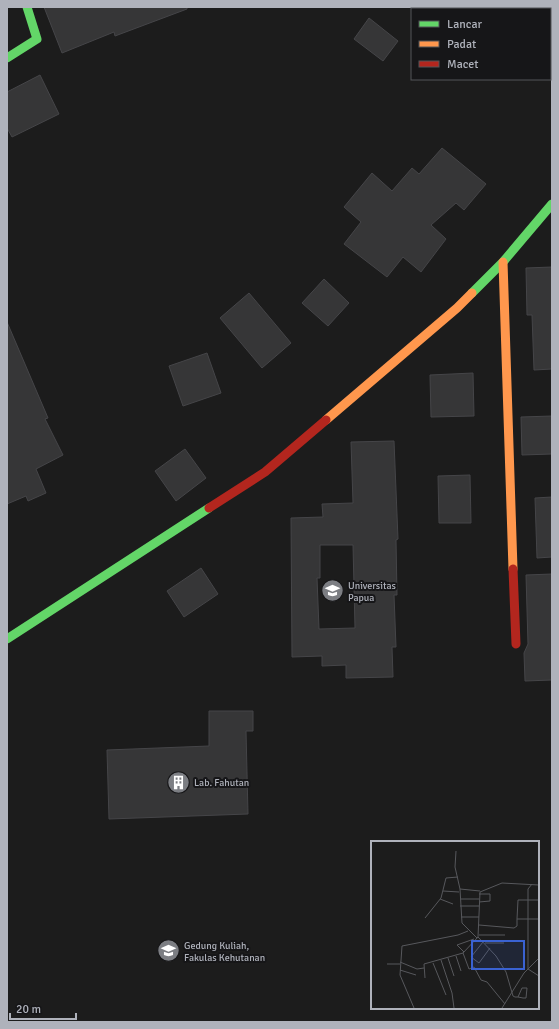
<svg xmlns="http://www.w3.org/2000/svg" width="559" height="1029" viewBox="0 0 559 1029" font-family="Signika,sans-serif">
<rect width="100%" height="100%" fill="#1c1c1c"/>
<g fill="#363637" stroke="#454548" fill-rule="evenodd">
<path d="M44,7H187V9L115,36L114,32L62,53Z"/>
<path d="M369,18L398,41L383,61L354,39Z"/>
<path d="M40,75L59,114L12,137L7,128V92Z"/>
<path d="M442,148L486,184L464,210L456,203L431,225L446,239L421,272L403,257L387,277L344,244L361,222L344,207L372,173L392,191L412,168L419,174Z"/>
<path d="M552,267V369L534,370L532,315H527L526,268Z"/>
<path d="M324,279L349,303L328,326L302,303Z"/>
<path d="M249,293L291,343L262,368L220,318Z"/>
<path d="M7,322L48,418L45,419L63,455L36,469L46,493L28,501L26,496L7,504Z"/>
<path d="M207,353L221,393L183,406L169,366Z"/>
<path d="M473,373L474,416L431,417L430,375Z"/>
<path d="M552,416V454L522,455L521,417Z"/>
<path d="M394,441L398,539L396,540L397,595H394L396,647H392L393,677L346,678V665L322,666V656L292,657L291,518L323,517L322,504L353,503L351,442ZM320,545H353L355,628L319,629L317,578H320Z"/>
<path d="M185,449L206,478L176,501L155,471Z"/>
<path d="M470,475L471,523H439L438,476Z"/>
<path d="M552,497V557L537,558L535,498Z"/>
<path d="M201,568L218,594L184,617L167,591Z"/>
<path d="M552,574V680L525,681L524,653L528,644L526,575Z"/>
<path d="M209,711H253V731H246L248,814L109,819L107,750L209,746Z"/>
</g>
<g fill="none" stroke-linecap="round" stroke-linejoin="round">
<g stroke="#515155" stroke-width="22">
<path d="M509,7L511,9"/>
<path d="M550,41L552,43"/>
</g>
<g stroke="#63d668" stroke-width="9">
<path d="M7,58L37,39L27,7"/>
<path d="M472,293L503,262L552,204"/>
<path d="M7,639L209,508"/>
</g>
<g stroke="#ff974d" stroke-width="9">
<path d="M503,262L513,569"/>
<path d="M326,420L457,308L472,293"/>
</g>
<g stroke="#b3261e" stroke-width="9">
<path d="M209,508L265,472L326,420"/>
<path d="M513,569L516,644"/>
</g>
</g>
<defs>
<symbol id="university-disc" viewBox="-11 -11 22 22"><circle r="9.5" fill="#7c7e83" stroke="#161618"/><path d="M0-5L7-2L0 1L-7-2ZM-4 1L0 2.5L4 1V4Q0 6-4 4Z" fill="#fff"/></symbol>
<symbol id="building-disc" viewBox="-11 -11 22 22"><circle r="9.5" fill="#7c7e83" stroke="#161618"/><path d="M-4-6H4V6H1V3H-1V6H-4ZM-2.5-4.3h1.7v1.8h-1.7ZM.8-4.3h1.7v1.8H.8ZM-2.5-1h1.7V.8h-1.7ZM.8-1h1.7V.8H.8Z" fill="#fff"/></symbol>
</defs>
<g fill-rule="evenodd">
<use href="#university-disc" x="320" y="578" width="25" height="25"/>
<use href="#building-disc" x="166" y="770" width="25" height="25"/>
<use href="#university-disc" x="156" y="938" width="25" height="25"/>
</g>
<g text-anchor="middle" stroke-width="4" stroke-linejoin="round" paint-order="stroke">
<g font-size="10" fill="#afb2bb" stroke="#161618" text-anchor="start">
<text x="348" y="589">Universitas<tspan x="348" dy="12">Papua</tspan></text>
<text x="194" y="786">Lab. Fahutan</text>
<text x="184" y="949">Gedung Kuliah,<tspan x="184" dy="12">Fakulas Kehutanan</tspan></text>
</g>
</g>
<g transform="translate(371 841)">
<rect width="168" height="168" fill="#1c1c1c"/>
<path fill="none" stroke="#57585c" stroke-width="1" d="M85,10L84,26L89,48L109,50M161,43L157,48V128L168,135M89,48L91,82L106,97M72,50L88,51M69,58L82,63M89,58H108M108,61L119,60V53H108M89,65H108M90,76H108M54,77L70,57L75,37L87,36M146,78L147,59H168M108,84L143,87L146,85V78H168M108,94H134M112,101L100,116L108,122L119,107M114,102H133M93,111L86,104L103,98M92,112L98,128L103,126L110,139L116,141L134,163M85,115L90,130M77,117L83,135M70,119L81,152L83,167M29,121L46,128L53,127M62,122L75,154M16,123H29M29,129L45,134M54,137L53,123L92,112L107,96M147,156L151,147H156L155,157H152L147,156H144L142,155L135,131L125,115L107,96L109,51L131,42L168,44M43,167L29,134L31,105L87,94L97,90M131,167L153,132L168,117"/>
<path fill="#3a62d2" fill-opacity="0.15" stroke="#3a62d2" stroke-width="2" d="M101,100H153V128H101Z"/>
<rect width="168" height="168" fill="none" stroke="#afb2bb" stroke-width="2"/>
</g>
<rect width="559" height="1029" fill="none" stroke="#afb2bb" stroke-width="16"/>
<rect x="411" y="8" width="140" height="72" fill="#161618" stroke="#535459"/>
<rect x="419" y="21" width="20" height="6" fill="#63d668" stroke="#535459"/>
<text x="447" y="28" font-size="12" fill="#afb2bb">Lancar</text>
<rect x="419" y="41" width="20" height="6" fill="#ff974d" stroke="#535459"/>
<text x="447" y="48" font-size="12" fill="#afb2bb">Padat</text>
<rect x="419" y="61" width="20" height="6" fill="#b3261e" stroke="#535459"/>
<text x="447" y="68" font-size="12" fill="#afb2bb">Macet</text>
<path d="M10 1013v6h66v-6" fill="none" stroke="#afb2bb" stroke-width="2"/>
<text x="16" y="1013" font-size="12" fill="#afb2bb" stroke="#161618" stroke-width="3" paint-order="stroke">20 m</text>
</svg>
